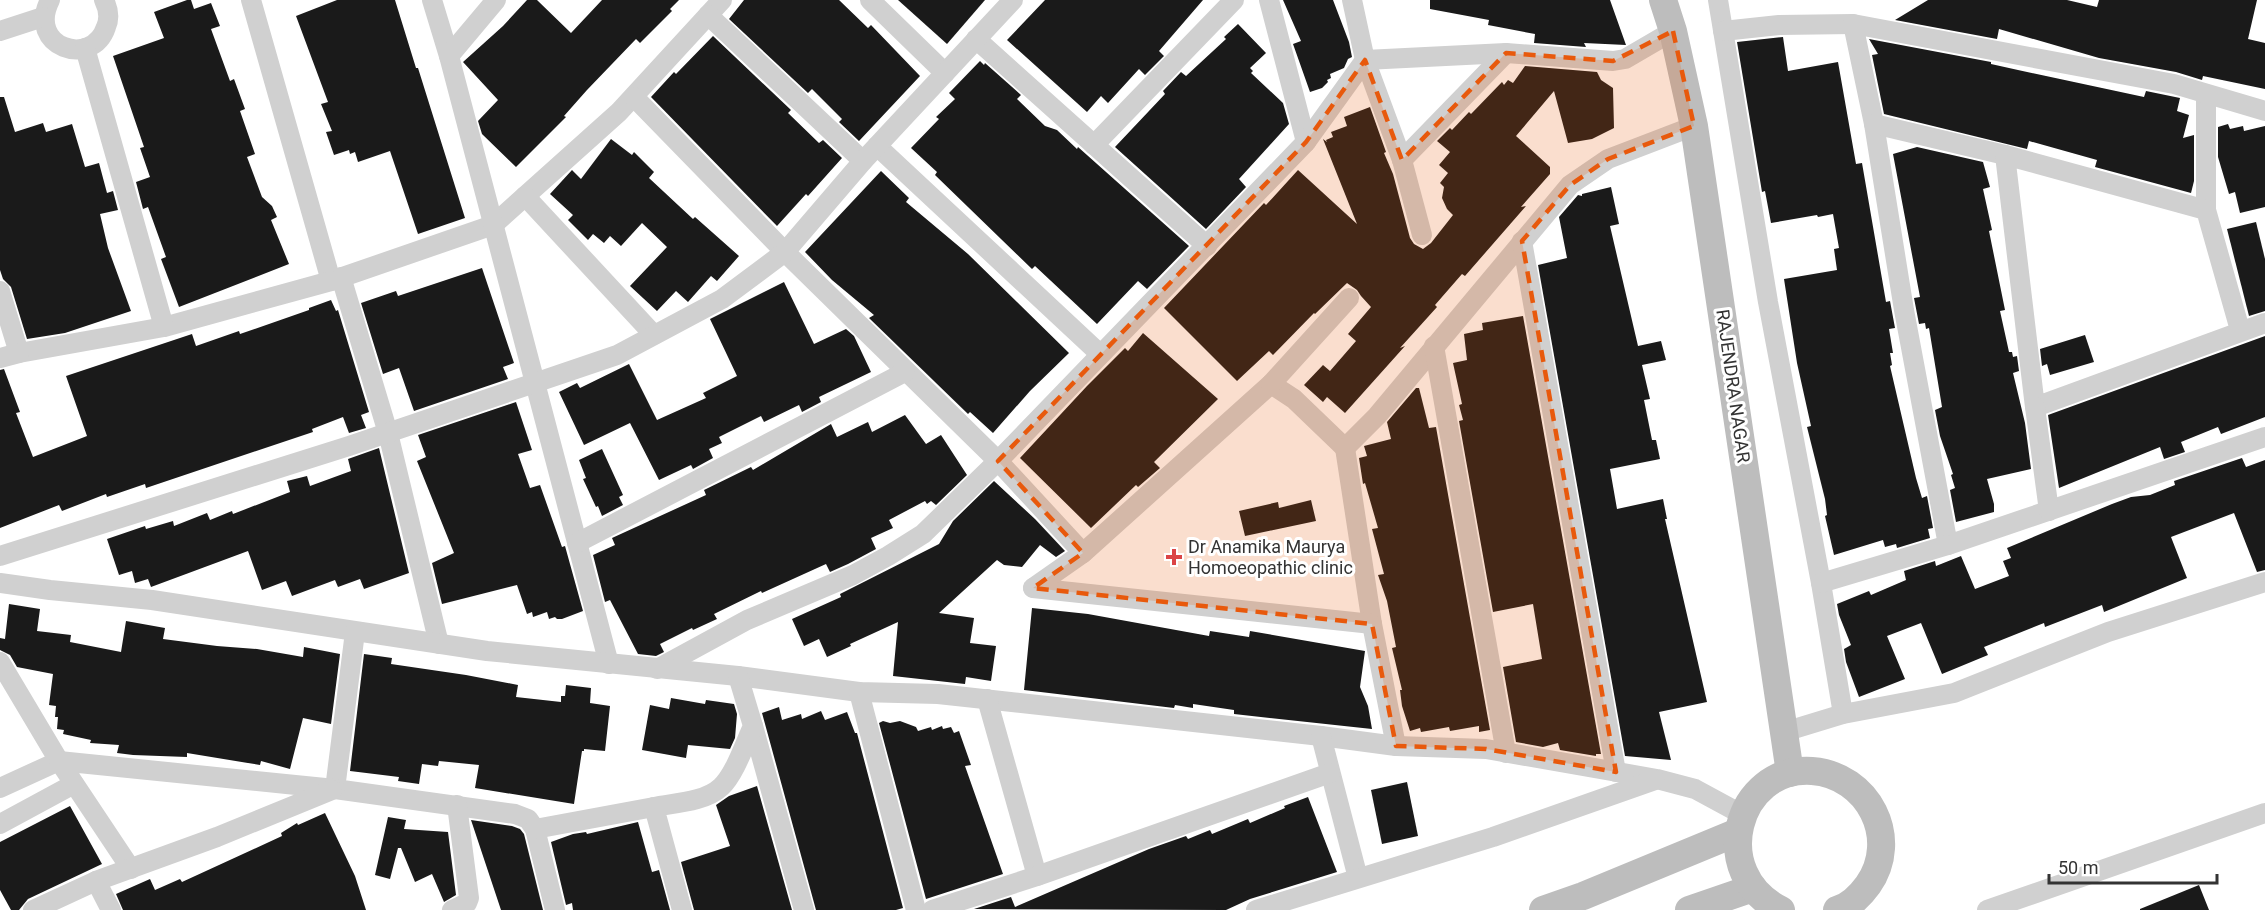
<svg xmlns="http://www.w3.org/2000/svg" width="2265" height="910" viewBox="0 0 2265 910" font-family="Roboto,sans-serif">
<rect width="100%" height="100%" fill="#fff"/>
<g fill="#1a1a1a">
<path d="M187,0H191L194,9L211,3L220,26L211,29L230,81L234,79L245,109L240,111L255,154L247,157L262,197L272,206L277,217L271,220L289,264L179,307L161,259L166,257L148,207L143,209L136,182L150,177L140,148L144,147L113,56L164,38L154,12Z"/>
<path d="M337,0H395L416,68H418L465,218L418,234L390,151L358,162L355,152L350,154L349,150L334,155L326,132L332,131L321,104L328,102L296,16Z"/>
<path d="M527,0H537L571,33L602,0H679L670,9L672,11L640,43L636,39L587,90L564,116L566,117L516,167L482,134L478,121L498,100L463,62L503,26Z"/>
<path d="M744,0H839L868,28L871,25L920,76L859,141L839,122L842,119L812,89L808,93L729,19Z"/>
<path d="M898,0H985L947,44Z"/>
<path d="M1045,0H1203L1159,51L1164,56L1145,75L1139,69L1108,103L1101,96L1087,112L1007,40Z"/>
<path d="M1283,0H1333L1349,42L1352,57L1348,59L1344,68L1330,74L1331,78L1327,80L1328,82L1322,88L1310,92L1293,44L1301,41Z"/>
<path d="M1430,0H1610L1626,45L1584,43L1586,47L1534,43L1535,34L1488,25L1489,20L1430,9Z"/>
<path d="M1928,0H2067L2097,7L2099,0H2257L2248,39L2265,43V89L2203,76L2202,80L2176,72L2099,58L1999,29L1997,39L1895,20Z"/>
<path d="M1238,24L1266,53L1250,68L1253,71L1251,73L1283,103L1289,124L1239,179L1246,187L1206,229L1115,147L1165,94L1163,91L1181,72L1186,76L1226,39L1224,37Z"/>
<path d="M713,36L791,110L788,113L819,143L823,140L842,158L808,196L806,194L777,226L651,97L674,72L676,74Z"/>
<path d="M1783,37L1788,71L1838,62L1856,164L1862,163L1886,302L1890,301L1895,328L1889,329L1893,353H1890L1892,365L1890,366L1916,478L1922,498L1927,496L1933,528L1928,529L1930,538L1897,548L1896,544L1885,547L1883,540L1834,555L1825,516L1827,515L1825,499L1807,427L1811,426L1797,363L1784,279L1837,270L1834,249L1839,248L1833,214L1818,217L1817,215L1771,223L1765,191L1762,192L1737,42Z"/>
<path d="M1869,39L1991,62V64L2018,70L2144,97L2146,91L2180,98L2177,111L2189,115L2183,138L2194,135V181L2191,193L2095,167L2097,160L2029,141L2027,149L1884,114L1872,55L1878,54Z"/>
<path d="M980,61L984,65L985,63L1021,95L1017,99L1045,126L1057,130L1077,149L1078,147L1189,246L1147,289L1138,281L1097,324L1035,266L1032,269L935,175L937,172L911,148L939,119L936,117L955,99L949,93Z"/>
<path d="M1525,66L1597,72L1601,80L1613,88L1614,128L1592,139L1568,143L1554,91L1516,136L1550,167V174L1521,207L1526,206L1465,276L1462,274L1435,305L1437,307L1400,348L1405,346L1345,413L1327,397L1323,402L1304,385L1323,365L1330,371L1356,341L1348,334L1371,307L1361,296L1357,290L1347,283L1315,314L1314,313L1273,355L1269,351L1237,381L1164,308L1264,203L1266,205L1298,170L1357,224L1323,139L1327,142L1326,140L1333,137L1331,132L1347,126L1344,117L1370,107L1386,152L1384,153L1393,174L1410,238L1414,244L1423,249L1431,243L1453,215L1447,209L1442,198L1444,187L1440,183L1448,173L1439,165L1450,152L1437,141L1450,128L1452,130L1469,112L1471,114L1502,82L1504,85L1508,80L1513,83Z"/>
<path d="M0,97H4L15,132L43,123L46,132L72,124L85,167L99,163L107,193L113,191L118,210L100,214L108,248L131,311L65,333L27,339L11,287L3,279L0,270Z"/>
<path d="M2228,124L2230,129L2243,126L2244,131L2265,126V207L2240,213L2235,192L2229,194L2218,157V127Z"/>
<path d="M611,139L632,155L634,152L654,172L649,178L693,219L695,217L739,256L717,281L711,276L688,302L676,291L657,311L630,286L667,247L642,223L621,246L610,236L604,243L593,234L588,240L568,220L573,215L550,194L572,170L581,179Z"/>
<path d="M1917,147L1983,162L1990,187L1983,189L1992,230L1989,231L2005,310L2000,311L2009,352H2012L2013,357L2017,356L2019,371L2013,373L2025,423L2031,469L1987,479L1994,504V512L1956,522L1950,490L1955,488L1951,475L1953,474L1940,436L1935,410L1942,407L1929,328L1926,329L1925,323L1919,324L1914,298L1920,297L1893,154Z"/>
<path d="M881,171L909,198L906,202L968,254L1069,353L1030,391L993,433L970,412L968,414L869,318L874,315L832,280L805,252Z"/>
<path d="M1611,187L1619,224L1610,226L1638,346L1661,341L1666,360L1642,365L1650,399L1644,400L1652,440H1656L1660,459L1610,469L1617,509L1663,499L1667,519H1665L1707,702L1659,712L1671,760L1625,756L1538,265L1567,258L1559,217L1578,195L1582,196V194Z"/>
<path d="M2256,222L2265,259V311L2249,316L2227,229Z"/>
<path d="M482,268L514,363L503,367L508,379L414,411L399,368L383,374L361,303L396,291L398,296Z"/>
<path d="M784,282L814,344L846,329L854,336L871,372L819,397L821,402L802,412L799,405L764,422L761,416L719,437L722,443L709,449L713,458L693,469L691,465L659,480L630,423L584,445L559,392L577,383L580,388L629,364L657,420L706,398L703,393L737,376L710,319Z"/>
<path d="M331,300L336,311L338,310L369,412L361,415L366,428L349,433L343,417L312,429L313,432L146,488L145,484L107,497L106,494L62,511L59,505L0,528V370L4,369L20,412L16,413L33,457L87,436L66,376L192,334L196,346L239,331L240,334L309,310V308Z"/>
<path d="M1523,316L1601,754H1596V756L1560,750L1558,743L1543,747L1516,742L1503,667L1542,659L1533,604L1493,612L1459,421L1463,420L1459,405L1462,404L1453,363L1467,360L1464,334L1483,330L1482,323Z"/>
<path d="M1143,333L1218,399L1154,462L1160,468L1138,487L1136,485L1091,528L1020,458L1087,386L1125,348L1128,351Z"/>
<path d="M2085,335L2094,362L2050,375L2047,364L2042,366L2040,349Z"/>
<path d="M2265,336V417L2221,434L2218,427L2181,442L2185,452L2164,459L2160,447L2059,488L2048,415Z"/>
<path d="M1416,388H1419L1429,428L1436,427L1490,730L1479,732V726L1450,731L1449,727L1421,732L1420,728L1410,731L1402,706L1400,690H1402L1392,648L1396,647L1387,601L1378,575L1384,574L1372,529L1378,528L1365,483L1363,484L1359,458L1367,456L1364,446L1391,439L1387,422Z"/>
<path d="M516,402L532,450L518,454L530,488L540,485L562,547L565,546L583,611L562,619H557L555,617L549,619L547,612L533,617L532,612L527,614L517,585L442,604L432,563L454,553L417,461L426,457L418,435Z"/>
<path d="M905,415L926,444L941,435L967,475L936,505L931,501L927,504L925,501L889,520L893,528L871,538L876,549L848,564L830,572L826,564L762,593L761,591L714,614L717,619L693,630L692,628L660,644L664,652L656,656L638,654L610,600L605,602L593,555L615,545L612,538L706,495L704,490L751,467L753,470L831,424L837,437L868,422L872,432Z"/>
<path d="M379,448L409,573L364,589L360,579L338,587L335,580L292,596L286,581L262,590L248,551L151,587L148,579L135,583L132,571L119,575L107,539L145,526L146,529L173,521L174,526L207,513L210,520L232,511L233,514L290,492L287,481L307,476L310,486L351,471L348,459Z"/>
<path d="M602,449L623,495L619,497L623,505L602,516L598,506L596,507L583,479L586,478L579,460Z"/>
<path d="M2242,458L2246,467L2265,460V570L2257,572L2234,513L2171,537L2187,578L2104,612L2102,605L2045,627L2044,623L1984,647L1988,655L1942,674L1921,623L1887,636L1905,679L1859,697L1846,662L1844,649L1851,645L1839,615L1837,604L1869,591L1871,595L1906,580L1904,571L1935,561L1936,566L1961,556L1975,589L2009,576L2003,561L2011,558L2007,548L2112,504L2131,497L2150,495L2175,485L2174,481Z"/>
<path d="M994,481L1035,519L1065,551L1056,557L1040,545L1022,567L1004,565L997,560L939,613L974,618L970,643L996,646L991,681L966,677L965,684L893,676L898,622L850,644L851,646L827,657L819,639L804,646L792,619L841,597L840,594L939,544L953,521Z"/>
<path d="M1311,500L1316,521L1245,536L1239,511L1278,502L1279,508Z"/>
<path d="M9,604L40,609L37,631L71,635L70,642L121,652L126,621L165,628L163,639L217,646L257,649L303,657L304,647L340,654L331,724L303,718L290,769L261,761L260,765L187,753V757L133,755L117,753L119,745L90,743L91,740L63,734L64,730L57,729L58,717H55L56,706L49,705L53,674L17,667L10,655L0,650V638L5,639Z"/>
<path d="M1032,608L1088,614L1209,636L1210,631L1249,637L1250,631L1365,651L1360,687L1368,706L1372,729L1234,714V710L1193,704V708L1175,705L1174,708L1024,690Z"/>
<path d="M364,654L392,658L391,664L466,675L518,685L516,697L561,702V696H565L566,685L591,688L590,703L610,706L605,751L584,749V751H582L574,804L475,788L479,765L439,761L438,766L422,764L419,784L398,781L399,777L350,771Z"/>
<path d="M671,698L705,704L706,700L734,704L737,714L735,738L730,749L688,745L686,758L642,750L650,705L669,709Z"/>
<path d="M779,707L782,720L801,714L802,719L821,711L825,720L847,712L855,733H857L903,908L896,910H816L762,713Z"/>
<path d="M883,721L890,723L900,721L916,727L918,731L931,727L932,730L942,726L943,729L951,727L954,733L959,731L971,765L965,766L1003,874L926,899L879,723Z"/>
<path d="M1407,782L1418,836L1382,844L1371,790Z"/>
<path d="M757,786L792,910H694L681,862L730,846L716,805L729,796Z"/>
<path d="M1308,797L1337,872L1250,899L1226,910L974,909L1011,897L1015,907L1149,849L1186,836L1188,839L1210,830L1212,834L1248,819L1250,823L1285,808L1284,806Z"/>
<path d="M70,806L102,864L28,899L19,910H11L0,890V842Z"/>
<path d="M325,813L355,876L366,910H123L116,894L150,879L155,890L180,879L182,882L282,836L281,833L297,823L298,825Z"/>
<path d="M388,817L406,820L404,829L448,832L456,895L444,902L432,874L415,882L401,848H398L390,879L375,875Z"/>
<path d="M471,820L512,826L520,829L524,834L543,910H501Z"/>
<path d="M638,822L652,872L659,870L670,910H573L572,903L566,905L551,842L573,834L586,832L587,834Z"/>
<path d="M2199,885L2209,910H2140V909Z"/>
</g>
<g fill="none" stroke-linecap="round" stroke-linejoin="round">
<g stroke="#d0d0d0" stroke-width="20">
<path d="M50,0C26,47 92,69 106,27C110,18 108,8 104,0"/>
<path d="M251,0L331,281L493,225L619,112L722,0"/>
<path d="M432,0L449,56"/>
<path d="M496,0L449,56L609,664"/>
<path d="M870,0L945,73"/>
<path d="M1269,0L1306,142"/>
<path d="M1352,0L1365,60L1402,160L1506,53"/>
<path d="M1718,0L1768,302L1821,583L1843,714"/>
<path d="M708,15L863,161"/>
<path d="M0,31L43,17"/>
<path d="M1673,31L1625,59L1613,61L1506,53L1365,60L1306,142L998,461L1083,553L1271,384L1294,399L1345,448L1377,416L1570,185L1608,159L1694,126"/>
<path d="M1723,31L1779,25L1853,24"/>
<path d="M976,39L1207,246"/>
<path d="M85,48L164,327L331,281"/>
<path d="M2206,94V210"/>
<path d="M634,97L785,252L998,461L923,534L888,556L853,575L747,620L657,669"/>
<path d="M2265,111L2174,84L1853,24L1874,124L1904,310L1948,545L2265,437"/>
<path d="M1874,124L2005,155"/>
<path d="M1094,145L1234,0"/>
<path d="M877,146L1100,354"/>
<path d="M1402,160L1422,235"/>
<path d="M525,196L654,335"/>
<path d="M1522,241L1616,772"/>
<path d="M341,277L388,433L439,644"/>
<path d="M0,291L19,353L164,327"/>
<path d="M2240,330L2206,210L2005,155L2035,407L2265,323"/>
<path d="M1434,346L1506,753"/>
<path d="M0,358L19,353"/>
<path d="M1271,384L1349,298"/>
<path d="M2035,407L2049,511"/>
<path d="M1345,448L1372,624L1396,746"/>
<path d="M577,543L905,372"/>
<path d="M0,556L349,446L617,355L722,299L785,252L863,161L1013,0"/>
<path d="M0,583L50,590L152,600L487,651L738,676L859,692L938,694L1321,736L1396,746L1486,749L1657,779L1695,789L1743,815"/>
<path d="M1821,583L1948,545"/>
<path d="M1033,588L1372,624"/>
<path d="M1033,588L1083,553"/>
<path d="M355,632L335,789L515,814L528,819L535,829L555,910"/>
<path d="M0,662L59,761L0,788"/>
<path d="M859,692L916,910"/>
<path d="M987,699L1037,876"/>
<path d="M753,726L804,910"/>
<path d="M1784,732L1843,714L1954,693L2108,632L2265,582"/>
<path d="M1321,736L1358,878"/>
<path d="M0,824L74,784"/>
<path d="M535,829L654,807"/>
<path d="M131,869L59,761L335,789"/>
<path d="M96,881L111,910"/>
<path d="M33,910L96,881L217,837L332,790"/>
<path d="M452,910L467,903L469,898L457,805"/>
<path d="M682,910L654,807C675,803 705,802 721,787C735,774 745,743 753,726L738,676"/>
<path d="M932,910L1037,876L1330,773"/>
<path d="M1256,910L1493,837L1655,780"/>
<path d="M1987,910L2265,813"/>
</g>
<g stroke="#bdbdbd" stroke-width="28">
<path d="M1663,0L1673,31L1694,126L1790,773"/>
<path d="M1543,910L1583,896L1738,832"/>
<path d="M1689,910L1753,888"/>
<path d="M1781,910C1707,874 1736,766 1812,771C1868,775 1901,838 1868,885C1860,896 1850,906 1837,910"/>
</g>
</g>
<path fill="#e8590c" fill-opacity="0.2" stroke="#e8590c" stroke-width="4.5" stroke-dasharray="12 8" stroke-linejoin="round" d="M1673,31L1694,126L1608,159L1570,185L1522,241L1616,772L1486,749L1396,746L1372,624L1033,588L1083,553L998,461L1306,142L1365,60L1402,160L1506,53L1613,61Z"/>
<path fill="#db4446" stroke="#fff" stroke-width="2" d="M1171 548h6v6h6v6h-6v6h-6v-6h-6v-6h6z"/>
<g text-anchor="middle" stroke-width="6" stroke-linejoin="round" paint-order="stroke">
<g font-size="18" fill="#333" stroke="#fff">
<text transform="translate(1733 386) rotate(82)" y="6">RAJENDRA NAGAR</text>
</g>
<g font-size="18" fill="#333" stroke="#fff" text-anchor="start">
<text x="1188" y="553">Dr Anamika Maurya<tspan x="1188" dy="21">Homoeopathic clinic</tspan></text>
</g>
</g>
<path d="M2049 874v9h168v-9" fill="none" stroke="#333333" stroke-width="3"/>
<text x="2058" y="874" font-size="18" fill="#333333" stroke="#ffffff" stroke-width="4.5" paint-order="stroke">50 m</text>
</svg>
